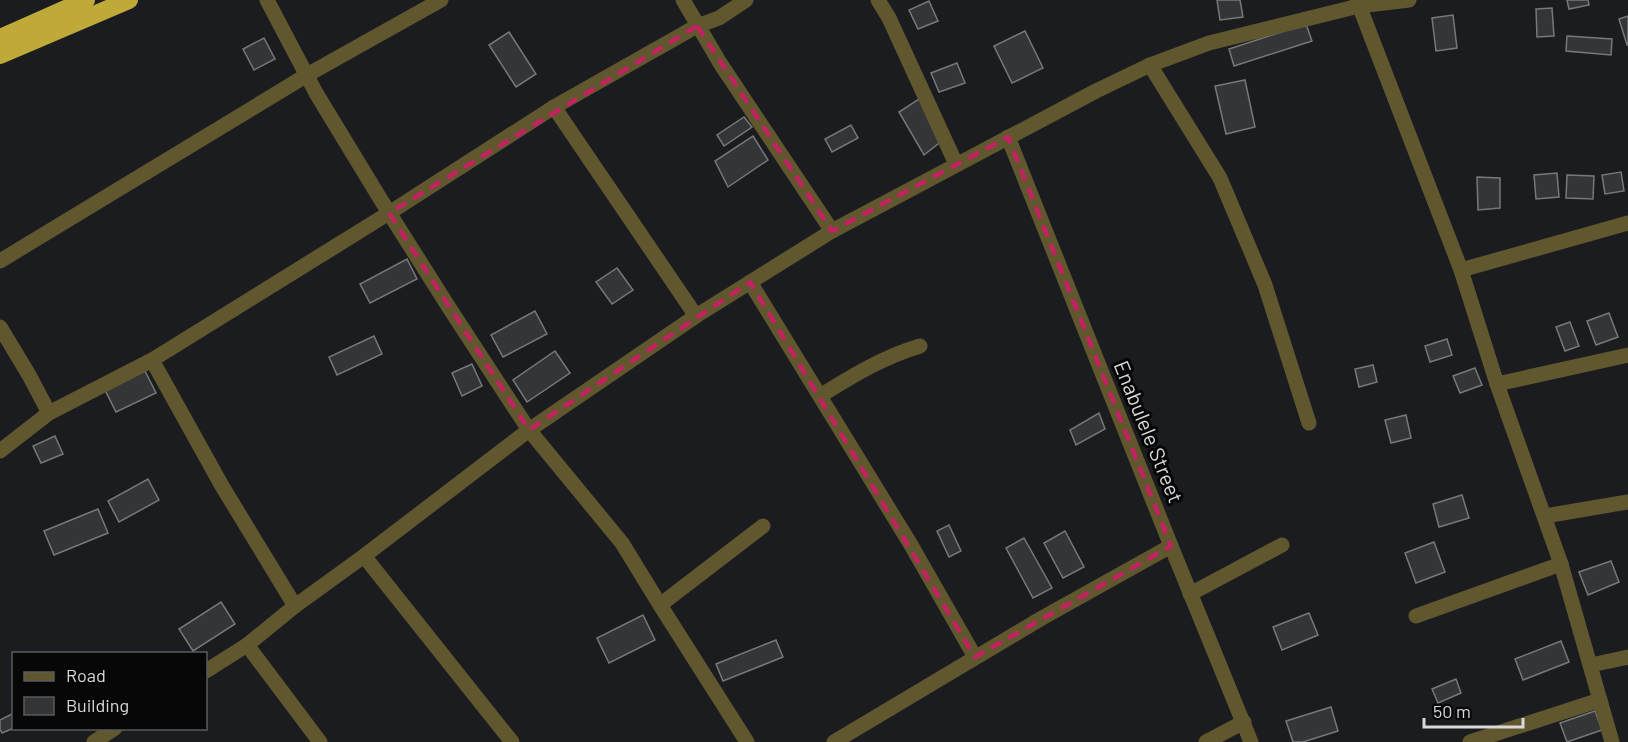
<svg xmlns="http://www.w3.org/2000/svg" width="1628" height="742" viewBox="0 0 1628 742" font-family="Barlow,sans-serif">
<rect width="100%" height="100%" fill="#1b1c1f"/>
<g fill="#343537" stroke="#76787b" stroke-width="1.5">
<path d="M1217,0H1240L1243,17L1220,20Z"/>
<path d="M1567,0H1588L1589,5L1569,9Z"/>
<path d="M929,1L938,21L918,29L909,10Z"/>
<path d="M1552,8L1554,36L1537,37L1536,9Z"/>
<path d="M1453,15L1457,48L1436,51L1432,18Z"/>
<path d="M1628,16V45H1627L1619,19Z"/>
<path d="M1306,24L1312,41L1234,66L1229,49Z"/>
<path d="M1025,31L1043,68L1012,83L994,46Z"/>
<path d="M509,32L536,74L516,87L489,45Z"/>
<path d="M1567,36L1612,39L1611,55L1566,51Z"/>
<path d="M264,38L275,59L254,70L243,49Z"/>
<path d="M957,63L965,83L939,92L931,73Z"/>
<path d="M1245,80L1255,127L1226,134L1215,86Z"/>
<path d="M919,99L943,140L924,155L899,112Z"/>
<path d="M744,117L752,127L724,146L717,135Z"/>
<path d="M851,125L858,138L832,152L825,139Z"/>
<path d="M753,136L768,160L728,187L715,161Z"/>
<path d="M1621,172L1624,191L1605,194L1602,175Z"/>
<path d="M1557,173L1559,197L1536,199L1534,175Z"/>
<path d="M1567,175L1594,176L1593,199L1566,198Z"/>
<path d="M1477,177L1500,178V208L1478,210Z"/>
<path d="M407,259L417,279L370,303L360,284Z"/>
<path d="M617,268L633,290L612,304L596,282Z"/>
<path d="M535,311L547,334L503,357L491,335Z"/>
<path d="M1609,313L1618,337L1596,345L1587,321Z"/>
<path d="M1570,322L1579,346L1565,351L1556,327Z"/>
<path d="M374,336L382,354L337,375L329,357Z"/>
<path d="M1447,339L1452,355L1430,362L1425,346Z"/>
<path d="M555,351L570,373L527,402L513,380Z"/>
<path d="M472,364L482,386L462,396L452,373Z"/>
<path d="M1373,365L1377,382L1359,387L1355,369Z"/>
<path d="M1475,368L1482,385L1460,393L1453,376Z"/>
<path d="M145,371L156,393L116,412L105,390Z"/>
<path d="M1099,413L1105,429L1076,445L1070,430Z"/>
<path d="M1406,415L1411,438L1391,443L1385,420Z"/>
<path d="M55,436L63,454L41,463L33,446Z"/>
<path d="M148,479L159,500L119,522L108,501Z"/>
<path d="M1462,495L1469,518L1439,527L1433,504Z"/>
<path d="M98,509L108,533L54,555L44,531Z"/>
<path d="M949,525L961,551L949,557L937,531Z"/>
<path d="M1065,531L1084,567L1063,578L1044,543Z"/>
<path d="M1024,538L1052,588L1033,598L1006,548Z"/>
<path d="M1434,542L1445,572L1416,583L1405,553Z"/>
<path d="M1611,561L1619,582L1588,595L1579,572Z"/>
<path d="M221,602L235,624L193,651L179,629Z"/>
<path d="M1309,613L1318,635L1282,650L1273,627Z"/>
<path d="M643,615L655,640L609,663L597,638Z"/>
<path d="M776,640L783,657L723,681L716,664Z"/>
<path d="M1561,641L1569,662L1523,680L1515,659Z"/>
<path d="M1456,679L1461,693L1438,703L1432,689Z"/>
<path d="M1331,707L1338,731L1303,742H1293L1286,721Z"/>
<path d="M1595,711L1602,730L1567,742L1560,723Z"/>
<path d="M14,713V728L2,733L0,729V720Z"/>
</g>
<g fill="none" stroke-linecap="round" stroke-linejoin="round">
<g stroke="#60572f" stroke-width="15">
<path d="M267,0L316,93L381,200L448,306L529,430L622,543L660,605L747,742"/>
<path d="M683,0L720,63L832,231"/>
<path d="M878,0L889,18L956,164"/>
<path d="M1357,0L1461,270L1497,384L1561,564L1612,742"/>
<path d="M1150,65L1220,178L1265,285L1309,423"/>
<path d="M1008,137L1171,546L1251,742"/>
<path d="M0,261L307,75L441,0"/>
<path d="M1461,270L1628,223"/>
<path d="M750,282L911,545L975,657"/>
<path d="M696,316L554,107L697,26L719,18L746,0"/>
<path d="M0,327L29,375L49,413L152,360L389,213L554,107"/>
<path d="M152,360L222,486L295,606"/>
<path d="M1497,384L1628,355"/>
<path d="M820,396C852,376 883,357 920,346"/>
<path d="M0,451L49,413"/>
<path d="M1545,516L1628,502"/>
<path d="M364,556L512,742"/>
<path d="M1190,594L1282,545"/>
<path d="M660,605L763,526"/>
<path d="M1416,616L1561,564"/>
<path d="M247,645L320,742"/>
<path d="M1591,665L1628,657"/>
<path d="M206,671L247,645L295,606L364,556L529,430L696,316L832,231L1096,91L1150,65L1209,43L1359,6L1409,0"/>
<path d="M94,742L115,728"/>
<path d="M834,742L1042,618L1171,546"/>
<path d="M1206,742L1244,722"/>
<path d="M1470,742L1600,700"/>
</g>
<g stroke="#bfa938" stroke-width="18">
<path d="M0,38L86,0"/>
<path d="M0,55L129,0"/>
</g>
</g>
<path fill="none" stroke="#c32261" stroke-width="4.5" stroke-dasharray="12 8" stroke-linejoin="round" d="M697,26L832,231L1008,137L1171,546L975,657L750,282L529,430L389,213Z"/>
<g text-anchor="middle" stroke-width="6" stroke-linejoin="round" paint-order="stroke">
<g font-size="21" fill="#d9d9db" stroke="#070708">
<text transform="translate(1148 432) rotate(68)" y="7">Enabulele Street</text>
</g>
</g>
<rect x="12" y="652" width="195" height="78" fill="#070708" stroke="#5b5b5c" stroke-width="1.5"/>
<rect x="24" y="672" width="30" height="9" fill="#60572f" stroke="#5b5b5c" stroke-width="1.5"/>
<text x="66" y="682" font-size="18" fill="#d9d9db">Road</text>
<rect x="24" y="697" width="30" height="18" fill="#343537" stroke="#5b5b5c" stroke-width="1.5"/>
<text x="66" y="712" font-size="18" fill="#d9d9db">Building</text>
<path d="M1424 718v9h99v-9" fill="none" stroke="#d9d9db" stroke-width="3"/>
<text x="1433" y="718" font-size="18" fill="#d9d9db" stroke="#070708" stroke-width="4.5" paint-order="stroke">50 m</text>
</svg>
